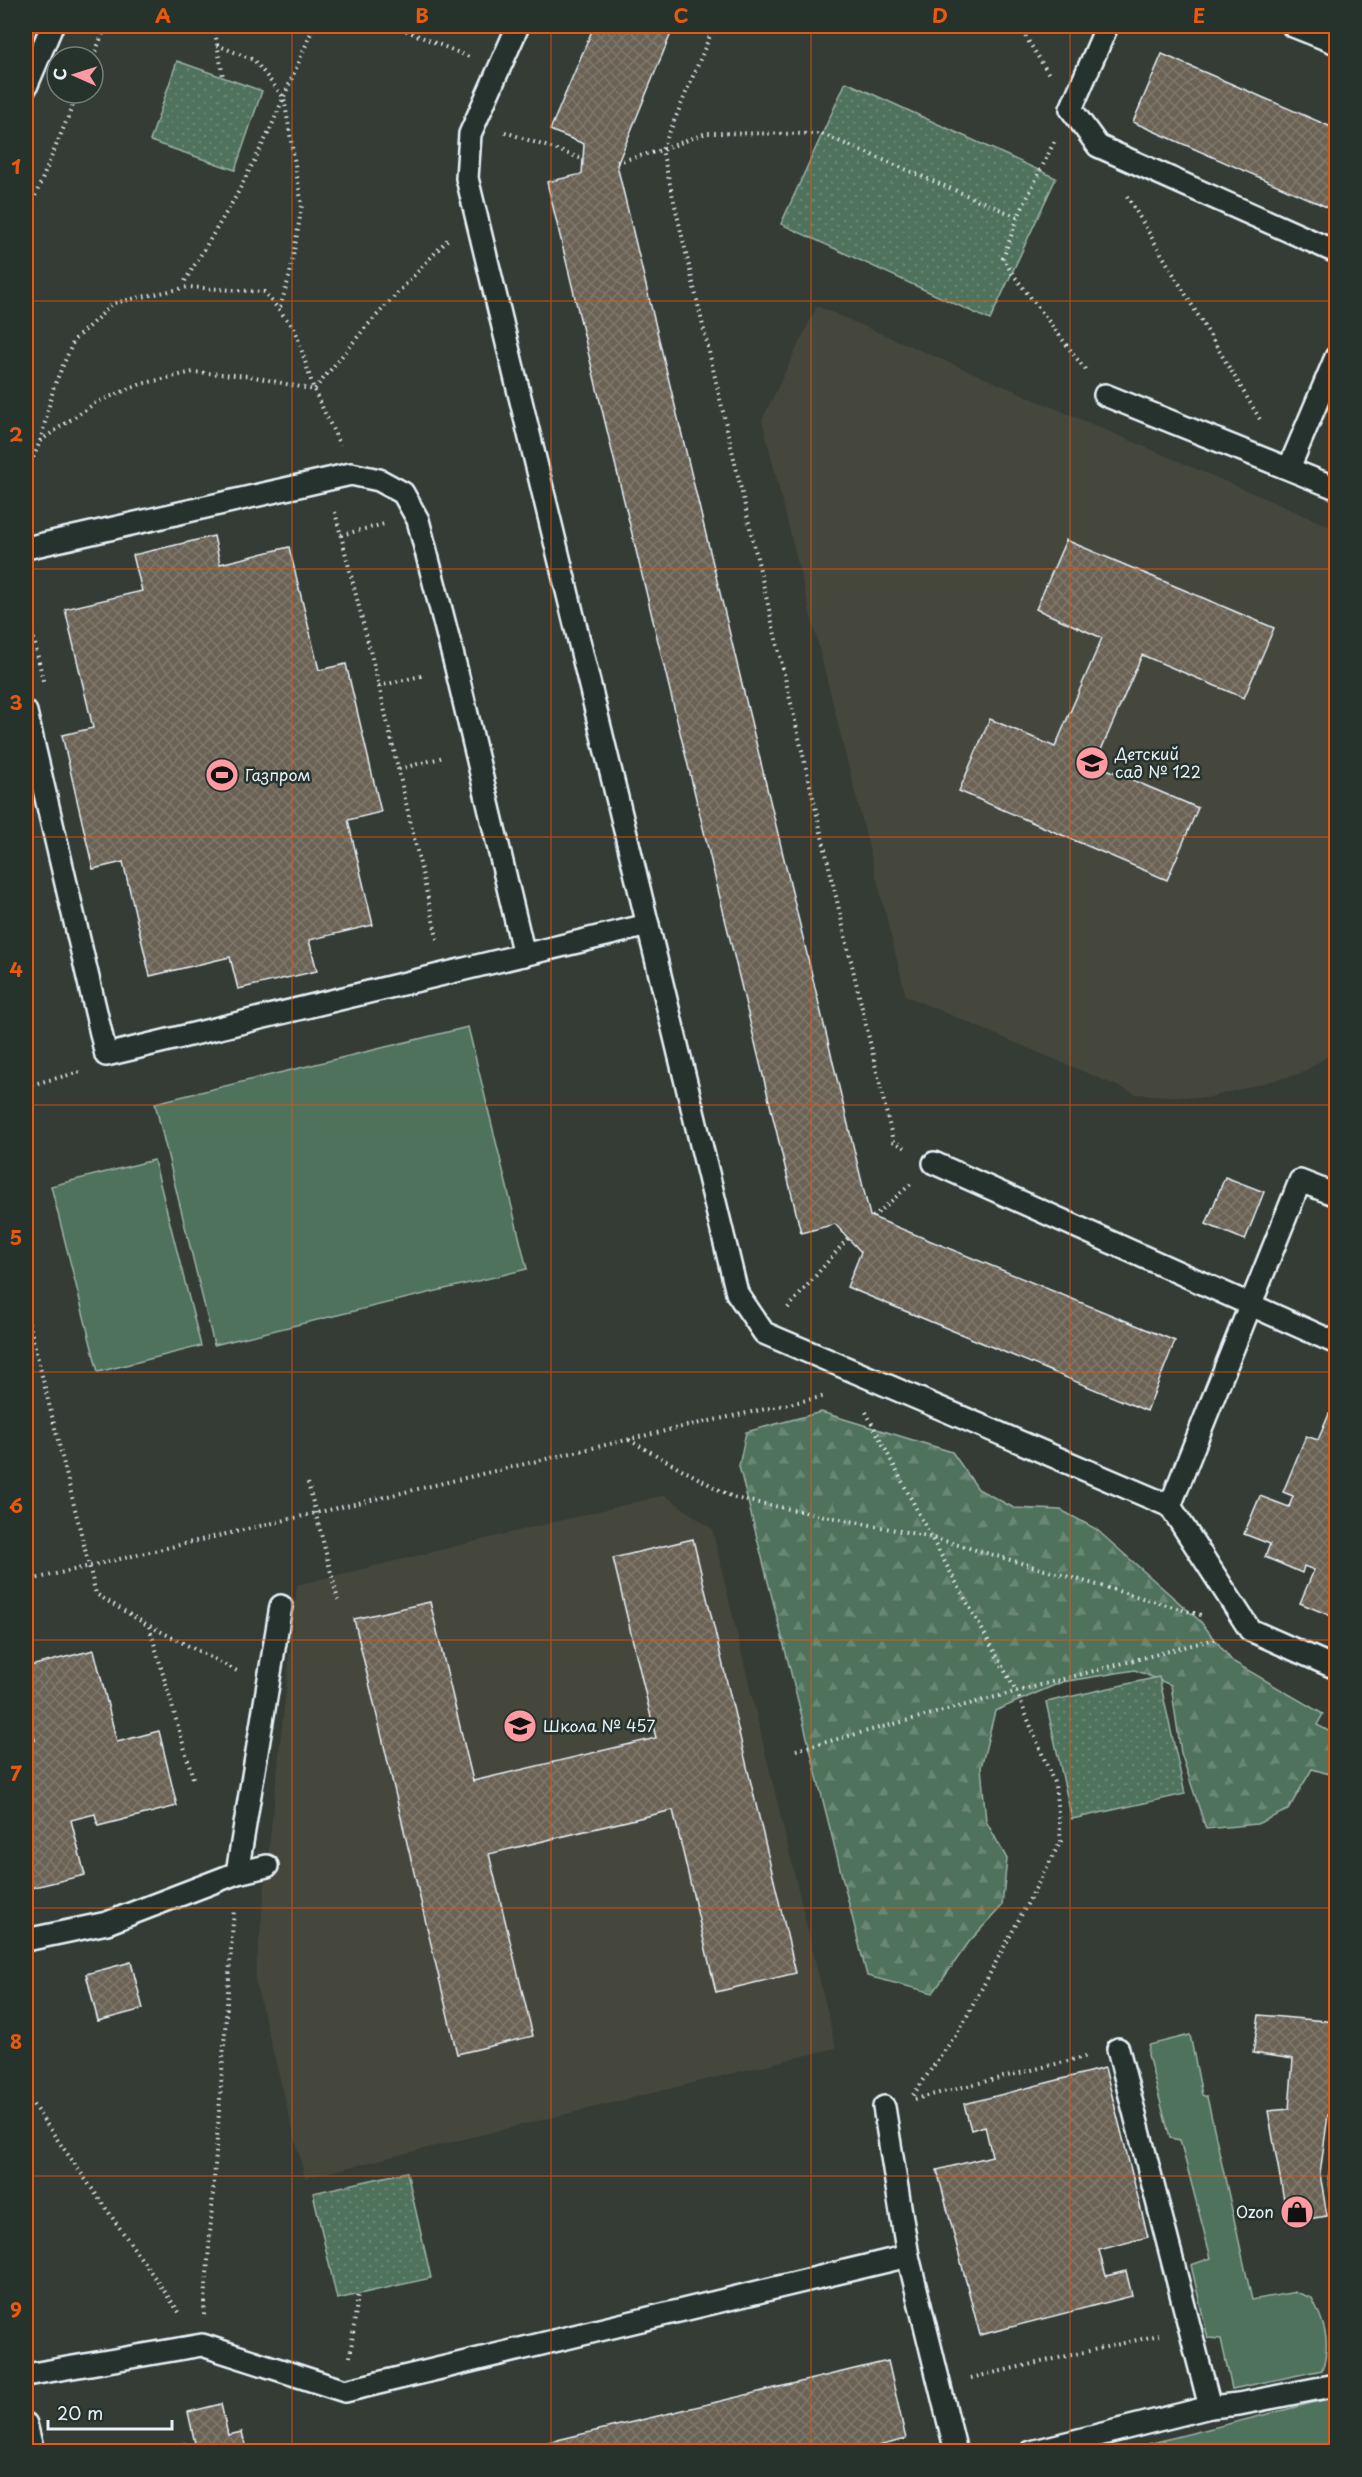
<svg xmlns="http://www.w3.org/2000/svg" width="1362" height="2477" viewBox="0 0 1362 2477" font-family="'Playpen Sans',sans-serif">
<defs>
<pattern id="forest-firs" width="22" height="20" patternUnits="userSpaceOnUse" patternTransform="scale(1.5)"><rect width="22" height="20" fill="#50725c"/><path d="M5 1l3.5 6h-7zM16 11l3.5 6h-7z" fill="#698774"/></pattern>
<pattern id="park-dots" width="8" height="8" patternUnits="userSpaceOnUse" patternTransform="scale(1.5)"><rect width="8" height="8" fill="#50725c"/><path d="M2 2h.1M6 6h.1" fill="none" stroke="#698774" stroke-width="1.8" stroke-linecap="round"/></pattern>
<pattern id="building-cross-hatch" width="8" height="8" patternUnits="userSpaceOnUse" patternTransform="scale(1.5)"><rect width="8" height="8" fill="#6b6254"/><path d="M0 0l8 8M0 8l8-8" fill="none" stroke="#80796d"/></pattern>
</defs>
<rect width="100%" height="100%" fill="#343c35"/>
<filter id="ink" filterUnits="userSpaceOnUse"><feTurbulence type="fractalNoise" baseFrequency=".0167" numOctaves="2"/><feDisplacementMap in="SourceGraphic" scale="12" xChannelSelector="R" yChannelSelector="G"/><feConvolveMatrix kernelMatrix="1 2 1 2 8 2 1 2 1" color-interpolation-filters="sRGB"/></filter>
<g filter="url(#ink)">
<g fill="#44473e">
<path d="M817,306L1336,529V1051L1302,1073L1207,1098L1136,1094L906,996L762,420Z"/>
<path d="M665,1495L712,1529L836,2048L305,2178L255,1980L297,1585Z"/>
</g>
<g fill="#50725c" stroke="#9cb2aa" stroke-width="1.5">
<path d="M468,1027L527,1269L214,1345L155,1103Z"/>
<path d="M154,1160L201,1346L98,1372L51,1186Z"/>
<path d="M1190,2035L1202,2095L1207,2097L1252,2300L1296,2292L1312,2298C1325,2324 1331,2342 1322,2370L1232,2389L1221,2339L1208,2338L1191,2265L1211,2258L1180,2140L1170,2138L1148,2055L1149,2045Z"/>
<path d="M1335,2141H1336V2229L1328,2178Z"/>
<path d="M1336,2397V2451H1150L1148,2444Z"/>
</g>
<path fill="url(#forest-firs)" stroke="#9cb2aa" stroke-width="1.5" d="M821,1412L952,1452L978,1489L1014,1508L1061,1510L1096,1529L1201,1622L1232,1661L1323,1714L1317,1725L1336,1735V1776L1312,1769L1288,1810L1257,1824L1206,1829L1181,1753L1171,1685L1135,1670L1062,1682L995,1711L981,1767L986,1821L1007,1859L1002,1906L969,1942L933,1993L867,1976L739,1466L746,1432Z"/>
<g fill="url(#park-dots)" stroke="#9cb2aa" stroke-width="1.5">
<path d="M177,61L262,91L235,170L150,141Z"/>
<path d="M846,82L1056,178L990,320L781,224Z"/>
<path d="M1159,1677L1185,1794L1072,1819L1046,1702Z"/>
<path d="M407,2172L431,2278L337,2299L313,2193Z"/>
</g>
<g fill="url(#building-cross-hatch)" stroke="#e8f1f8" stroke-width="1.5">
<path d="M594,26H674L617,165L870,1216L1175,1341L1147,1411L847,1287L861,1252L835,1224L801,1233L547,182L582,174L584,144L550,130Z"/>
<path d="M1162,54L1336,129V211L1133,122Z"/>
<path d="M214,536L220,564L289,547L319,670L346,664L381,812L348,820L373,925L309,940L317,971L238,989L230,957L150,976L123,862L93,869L62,735L93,728L65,609L142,591L133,555Z"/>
<path d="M1066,540L1274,628L1244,698L1142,655L1095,764L1198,808L1167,880L959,791L990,719L1055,747L1102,638L1036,609Z"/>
<path d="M1225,1177L1264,1192L1245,1240L1206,1224Z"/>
<path d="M1329,1414L1336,1417V1602L1331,1616L1300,1603L1314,1570L1304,1566L1302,1573L1265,1557L1270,1544L1244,1534L1260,1496L1289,1507L1293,1496L1283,1492L1306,1436L1318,1440Z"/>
<path d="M693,1539L796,1973L716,1992L673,1810L489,1854L533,2036L457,2054L354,1619L430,1602L473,1781L656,1738L613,1558Z"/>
<path d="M94,1650L117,1742L159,1731L177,1806L98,1826L95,1814L71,1820L85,1875L26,1889V1743L35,1740L26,1701V1667Z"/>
<path d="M131,1962L143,2009L98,2021L86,1974Z"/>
<path d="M1259,2015L1336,2022V2116L1328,2115L1320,2174L1327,2216L1288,2222L1268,2111L1289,2109L1293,2059L1253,2053Z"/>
<path d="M1105,2068L1148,2237L1099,2250L1106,2276L1126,2271L1132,2296L980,2335L937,2170L992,2156L985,2126L971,2130L964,2104Z"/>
<path d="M888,2361L906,2439L856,2452H507Z"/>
<path d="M221,2404L228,2435L242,2432L247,2452H147L185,2443L187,2450L196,2448L188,2412Z"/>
</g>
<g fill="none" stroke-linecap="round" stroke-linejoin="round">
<defs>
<g id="service">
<path d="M518,26L470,134L467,178L737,1293L764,1333L1170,1506L1250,1630L1336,1668"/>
<path d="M1107,26L1071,109L1098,146L1336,252"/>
<path d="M1293,26L1336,43"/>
<path d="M26,87L52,26"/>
<path d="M1105,395L1336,488"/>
<path d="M1289,468L1336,357"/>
<path d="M26,548L351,474L379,480L403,493L418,520L456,668L524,955"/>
<path d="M26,712L106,1055L648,925"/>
<path d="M934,1163L1336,1343"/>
<path d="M1170,1506L1300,1181L1336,1195"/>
<path d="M237,1873L281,1606"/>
<path d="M26,1940L107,1923L237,1873L267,1866"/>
<path d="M1118,2049L1210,2407"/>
<path d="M884,2107L908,2256L956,2452"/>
<path d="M26,2375L202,2345L345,2391L908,2256"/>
<path d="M26,2424L33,2452"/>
<path d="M1031,2452L1210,2407L1239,2404L1336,2385"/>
</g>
</defs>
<use href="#service" stroke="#e8f1f8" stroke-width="26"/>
<g stroke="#e8f1f8" stroke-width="4" stroke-dasharray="1.5 4.5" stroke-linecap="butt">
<path d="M214,26L223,77"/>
<path d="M395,26L469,57"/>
<path d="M714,26L662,150L893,1141L908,1149"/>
<path d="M1019,26L1050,76"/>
<path d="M217,45L254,60L284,98L302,206L290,274L279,311"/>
<path d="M93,57L106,26"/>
<path d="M505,132L583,159"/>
<path d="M1054,142L1018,217L1003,258L1012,273L1087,372"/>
<path d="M617,162L662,150L706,133L822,134L1018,217"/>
<path d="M1127,196L1261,421"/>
<path d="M26,218L78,93"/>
<path d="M185,281L235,198L269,132L314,26"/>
<path d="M40,441L95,403L141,384L193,372L250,376L314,390L365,328L449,238"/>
<path d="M26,474L40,442L54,386L74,340L114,303L188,287L264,292L295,329L314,390L340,445"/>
<path d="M335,512L379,686L438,942"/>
<path d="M341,535L384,524"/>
<path d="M26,590L28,579"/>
<path d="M26,603L44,685"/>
<path d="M379,686L425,675"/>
<path d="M399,769L444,757"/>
<path d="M26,1086L80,1072"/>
<path d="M873,1217L911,1184"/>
<path d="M788,1308L848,1238"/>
<path d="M26,1311L96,1594L149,1626L193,1778"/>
<path d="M866,1412L931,1537L1017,1693L1055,1785L1061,1841L960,2029L913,2095"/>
<path d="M629,1440L734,1498L931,1537L1201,1615"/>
<path d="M308,1483L338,1600"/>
<path d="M26,1581L682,1427L826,1396"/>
<path d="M150,1626L237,1671"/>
<path d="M796,1750L1218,1638"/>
<path d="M26,2095L181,2315"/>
<path d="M915,2099L1088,2056"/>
<path d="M204,2315L234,1909"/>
<path d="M350,2357L358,2294"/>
<path d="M971,2378L1159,2335"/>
</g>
<use href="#service" stroke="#26332d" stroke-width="21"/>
</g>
</g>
<path fill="none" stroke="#e8590c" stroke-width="1.5" stroke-opacity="0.55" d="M292,26V2452M551,26V2452M811,26V2452M1070,26V2452M26,301H1336M26,569H1336M26,837H1336M26,1105H1336M26,1372H1336M26,1640H1336M26,1908H1336M26,2176H1336"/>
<defs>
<symbol id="school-disc" viewBox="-11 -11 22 22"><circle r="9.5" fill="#ff9aa2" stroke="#26332d"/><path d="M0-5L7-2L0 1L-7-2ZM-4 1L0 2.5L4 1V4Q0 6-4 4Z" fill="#111"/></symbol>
<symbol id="stadium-disc" viewBox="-11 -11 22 22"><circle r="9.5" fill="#ff9aa2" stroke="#26332d"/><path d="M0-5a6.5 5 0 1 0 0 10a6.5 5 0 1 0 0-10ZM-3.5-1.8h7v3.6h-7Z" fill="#111"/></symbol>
<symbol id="shop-disc" viewBox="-11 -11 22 22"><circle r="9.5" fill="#ff9aa2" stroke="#26332d"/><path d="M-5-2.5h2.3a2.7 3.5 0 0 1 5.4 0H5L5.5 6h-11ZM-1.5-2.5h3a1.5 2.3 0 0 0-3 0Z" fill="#111"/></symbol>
</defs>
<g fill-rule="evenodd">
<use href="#school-disc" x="1073" y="744" width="38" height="38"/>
<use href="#stadium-disc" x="203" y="756" width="38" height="38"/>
<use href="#school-disc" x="501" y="1707" width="38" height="38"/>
<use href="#shop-disc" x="1278" y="2193" width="38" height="38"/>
</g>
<g text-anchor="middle" stroke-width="5" stroke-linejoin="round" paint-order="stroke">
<g font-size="16" fill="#e8f1f8" stroke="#26332d" text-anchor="start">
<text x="1115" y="760">Детский<tspan x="1115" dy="18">сад № 122</tspan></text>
<text x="245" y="781">Газпром</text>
<text x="543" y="1732">Школа № 457</text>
<text x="1274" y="2218" text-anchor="end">Ozon</text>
</g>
</g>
<rect width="1362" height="2477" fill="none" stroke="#26332d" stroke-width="66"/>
<g transform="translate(75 75) rotate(273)"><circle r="28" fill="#26332d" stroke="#747f7e" stroke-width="1.5"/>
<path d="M0-4.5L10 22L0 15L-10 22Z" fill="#ff9aa2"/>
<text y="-9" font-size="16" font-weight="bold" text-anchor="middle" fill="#e8f1f8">С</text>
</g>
<path d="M48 2420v9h124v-9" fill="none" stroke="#e8f1f8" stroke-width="3"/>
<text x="57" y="2420" font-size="18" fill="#e8f1f8" stroke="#26332d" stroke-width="4.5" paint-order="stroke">20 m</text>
<rect x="33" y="33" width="1296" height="2411" fill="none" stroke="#e8590c" stroke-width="2"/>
<g font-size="20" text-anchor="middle" font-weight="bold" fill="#e8590c">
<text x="163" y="23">A</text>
<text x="422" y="23">B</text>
<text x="681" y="23">C</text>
<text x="940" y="23">D</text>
<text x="1199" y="23">E</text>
<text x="16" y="174">1</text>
<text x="16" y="442">2</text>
<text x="16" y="710">3</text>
<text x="16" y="977">4</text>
<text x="16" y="1245">5</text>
<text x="16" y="1513">6</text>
<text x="16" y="1781">7</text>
<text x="16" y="2049">8</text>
<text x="16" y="2317">9</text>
</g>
</svg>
